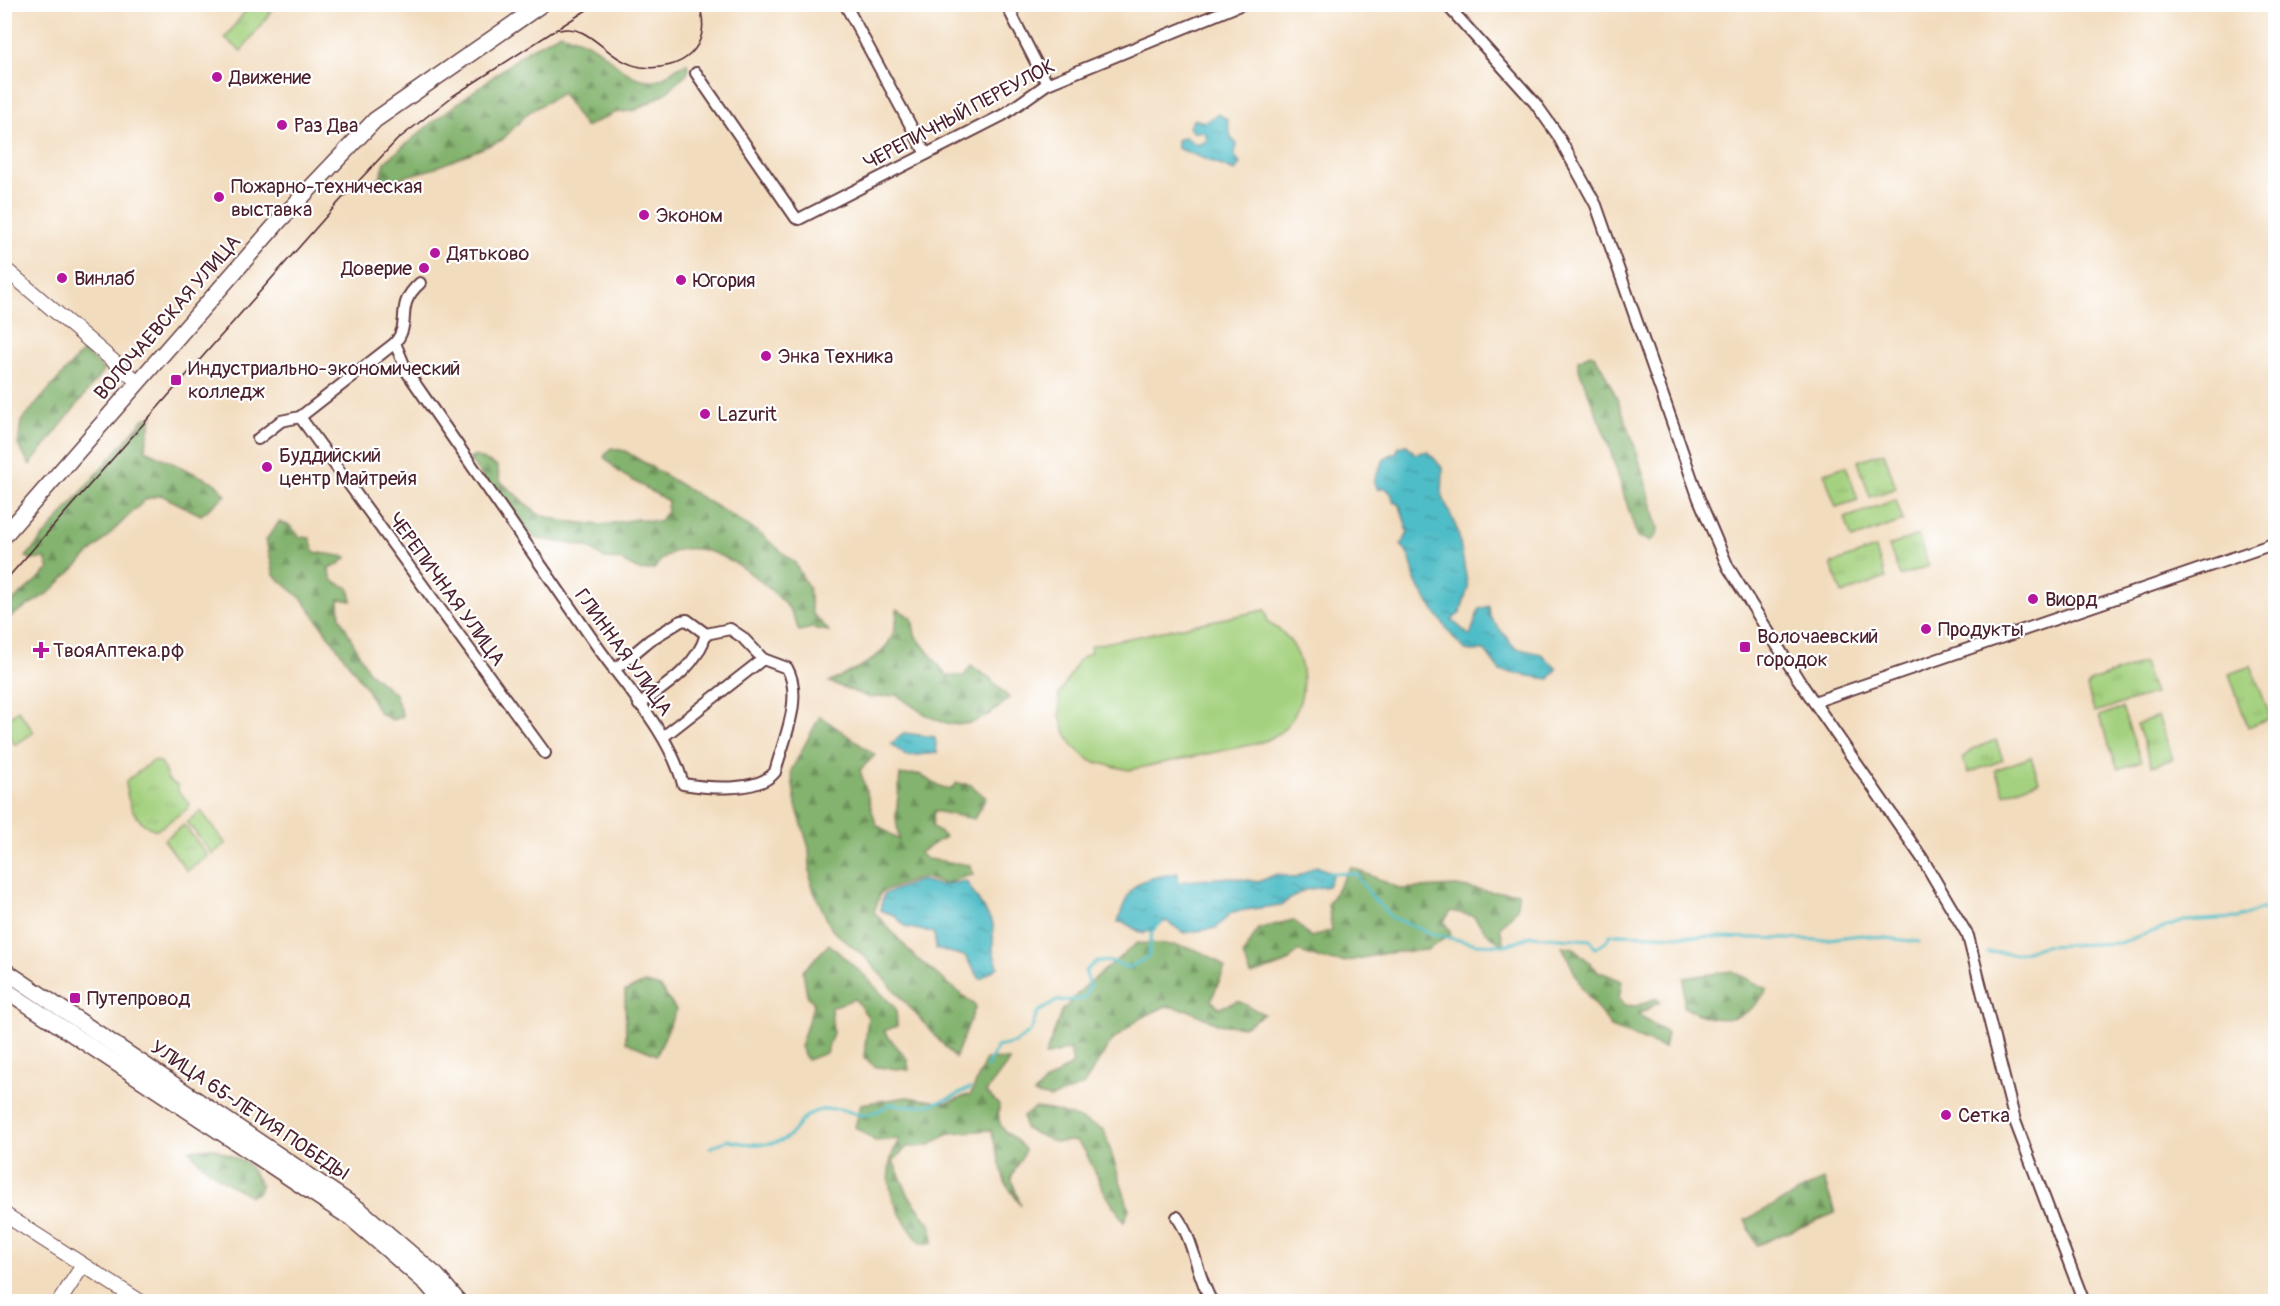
<svg xmlns="http://www.w3.org/2000/svg" width="2280" height="1306" viewBox="0 0 2280 1306" font-family="Pangolin,sans-serif">
<defs>
<pattern id="grass-tufts" width="24" height="20" patternUnits="userSpaceOnUse" patternTransform="scale(1.5)"><rect width="24" height="20" fill="#a4d17f"/><path d="M3 7l-1-3M5 7V3M7 7l1-3M15 17l-1-3M17 17v-4M19 17l1-3" fill="none" stroke="#8fb36e"/></pattern>
<pattern id="forest-firs" width="22" height="20" patternUnits="userSpaceOnUse" patternTransform="scale(1.5)"><rect width="22" height="20" fill="#83b36e"/><path d="M5 1l3.5 6h-7zM16 11l3.5 6h-7z" fill="#6d915b"/></pattern>
<pattern id="water-ripples" width="26" height="14" patternUnits="userSpaceOnUse" patternTransform="scale(1.5)"><rect width="26" height="14" fill="#4fbdc7"/><path d="M2 4q2-2 4 0t4 0M15 11q2-2 4 0t4 0" fill="none" stroke="#4499a2"/></pattern>
</defs>
<rect width="100%" height="100%" fill="#fff"/>
<filter id="ink" filterUnits="userSpaceOnUse"><feTurbulence type="fractalNoise" baseFrequency=".0167" numOctaves="2"/><feDisplacementMap in="SourceGraphic" scale="12" xChannelSelector="R" yChannelSelector="G"/><feConvolveMatrix kernelMatrix="1 2 1 2 8 2 1 2 1" color-interpolation-filters="sRGB"/></filter>
<filter id="wash" filterUnits="userSpaceOnUse"><feTurbulence type="fractalNoise" baseFrequency=".008" numOctaves="4" result="noise"/><feDisplacementMap in="SourceGraphic" scale="24" xChannelSelector="R" yChannelSelector="G"/><feGaussianBlur stdDeviation="1.35" result="paint"/><feColorMatrix in="noise" values="0 0 0 0 0 0 0 0 0 0 0 0 0 0 0 0 0 1.4 0 .05"/><feComposite in="paint" operator="in"/></filter>
<g filter="url(#wash)">
<rect width="100%" height="100%" fill="#f2dcbe"/>
<g fill="url(#grass-tufts)" stroke="#777855" stroke-width="1.5">
<path d="M250,5H276L241,51L225,38Z"/>
<path d="M1884,452L1896,488L1870,497L1858,461Z"/>
<path d="M1846,466L1858,500L1836,507L1824,473Z"/>
<path d="M1918,535L1929,566L1900,576L1889,546Z"/>
<path d="M1875,548L1886,578L1842,594L1831,564Z"/>
<path d="M2143,663L2154,694L2094,712L2087,687L2092,681Z"/>
<path d="M2251,666L2271,718L2248,727L2229,674Z"/>
<path d="M18,710L34,732L15,745L5,730V720Z"/>
<path d="M2158,716L2173,759L2152,766L2137,724Z"/>
<path d="M1996,740L2003,760L1968,773L1963,759L1972,749Z"/>
<path d="M153,761L161,762L168,780L178,786V791L190,804L187,809L157,830C135,825 126,801 126,781Z"/>
<path d="M184,825L208,856L187,871L164,840Z"/>
</g>
<g fill="url(#forest-firs)" stroke="#66694c" stroke-width="1.5">
<path d="M561,33C571,37 582,40 591,45C612,56 625,80 650,80C667,81 673,67 687,63L689,71L666,93L636,110L614,113L585,127L562,93L529,112L502,140L432,169L378,184L385,162L430,124L530,49Z"/>
<path d="M83,351L104,370L30,465L18,445L21,421Z"/>
<path d="M1590,354L1595,356C1627,409 1642,468 1658,528L1657,535L1650,541L1638,537L1635,530L1607,440L1578,367V360Z"/>
<path d="M152,416L145,450L215,483L226,495L201,515L161,495L146,499L50,592L5,620V608L49,569L45,558L33,560L26,557L144,419Z"/>
<path d="M611,448L625,451L758,532L795,563L809,589L812,613L829,631L812,628L799,631C796,623 793,613 787,606C759,575 688,518 654,569L641,571L620,560L605,559L588,547L535,538L501,502L469,459L475,456L497,466L500,481L538,514L562,521L602,525L637,519L659,522L667,511L668,501L620,473L604,457Z"/>
<path d="M279,522L290,526L300,537L310,538L314,552L347,557L338,565L328,568L333,581L349,588L352,601L339,599L340,617L357,650L369,672L395,694L403,717L392,720L379,713L365,686L303,600L274,575L266,540Z"/>
<path d="M897,609L912,618L915,635L947,676H964L971,666L990,678L1009,698C967,740 939,727 897,695L870,698L829,682C864,665 898,654 897,609Z"/>
<path d="M820,716L875,755L860,770L876,824L899,840L896,817L900,775L919,774L935,784L950,790L957,783L971,785L986,798L974,819L934,811L932,826L945,837L919,853L927,859L970,865L973,874L944,884L923,877L881,892L874,912L915,957L976,1006L955,1058L865,957L832,930L811,885L809,848L796,805L791,771Z"/>
<path d="M1351,867L1401,889L1456,886L1493,892H1518L1517,909L1500,927L1504,946L1486,932L1473,916L1451,911L1444,921L1451,934L1427,950L1386,953L1343,962L1321,959L1298,951L1286,963L1251,975L1243,955L1258,929L1293,920L1311,937L1332,930L1328,904Z"/>
<path d="M1137,943C1172,945 1199,943 1225,968L1211,1000L1219,1008L1238,1001L1264,1014L1244,1027L1217,1024L1188,1010L1166,1006L1137,1020L1110,1043L1083,1086L1051,1098L1034,1094L1044,1083L1073,1064L1070,1049L1045,1056L1062,1011L1082,989Z"/>
<path d="M829,944L865,976L896,1009L897,1026L884,1031L907,1059L909,1070L876,1067L864,1058L868,1017L855,999L831,1007L833,1033L826,1053L807,1060L800,1047L814,1003L807,995L803,971Z"/>
<path d="M1562,946L1574,948L1598,971L1622,981L1619,998L1624,1005L1636,1006L1657,998L1660,1002L1638,1014L1667,1033L1664,1048L1611,1027L1582,988Z"/>
<path d="M1732,971L1767,989C1747,1025 1715,1025 1684,1007V978Z"/>
<path d="M645,983L660,987L676,1010L657,1055L626,1042L625,991Z"/>
<path d="M986,1059L1010,1060L986,1092L999,1105C995,1136 1013,1131 1025,1150L1011,1178L1021,1206L1005,1182L991,1130L950,1133L928,1146L907,1147L893,1161L909,1196L932,1227L933,1242L921,1244C894,1210 877,1180 899,1139L875,1141L855,1127L861,1104L907,1097L945,1103L971,1094Z"/>
<path d="M1035,1108C1060,1110 1081,1119 1104,1130L1129,1209L1124,1222L1105,1193L1085,1151L1076,1141L1055,1142L1025,1129L1023,1117Z"/>
<path d="M214,1148L247,1163L261,1185L259,1192L251,1196C227,1184 206,1171 189,1150Z"/>
<path d="M1824,1179L1835,1213L1757,1245L1745,1220Z"/>
</g>
<g fill="#a4d17f" stroke="#777855" stroke-width="1.5">
<path d="M1896,500L1903,521L1852,539L1845,518Z"/>
<path d="M1265,610L1268,623C1312,643 1315,712 1273,737C1268,740 1261,742 1255,744L1129,770L1091,761L1073,746L1064,729L1060,716L1059,695L1078,661L1091,652L1090,646Z"/>
<path d="M2122,708L2141,761L2118,769L2099,716Z"/>
<path d="M2031,757L2039,781L2004,794L1995,770Z"/>
<path d="M201,811L226,844L212,854L187,822Z"/>
</g>
<g fill="url(#water-ripples)" stroke="#4c6e79" stroke-width="1.5">
<path d="M1218,114L1227,119L1231,138L1237,144L1234,154L1240,164L1235,171L1177,148V140L1185,137L1197,145L1207,141L1205,132H1193L1189,127L1194,119L1205,122Z"/>
<path d="M1407,445L1415,454L1428,451L1443,469L1442,495L1458,532L1468,588L1460,613L1452,620L1470,636L1479,609L1489,606L1490,617L1515,648L1541,654L1557,669L1549,679L1500,671L1485,651C1480,650 1472,652 1466,650C1458,647 1418,589 1415,579C1411,563 1412,558 1401,545L1408,533L1400,505L1394,502L1391,493L1384,487L1378,490L1374,481C1381,468 1380,457 1396,453L1399,447Z"/>
<path d="M904,733L935,737L937,753L906,756L891,744Z"/>
<path d="M1316,866L1333,873L1328,886L1304,890L1281,905L1232,912L1216,928L1184,933L1166,921L1143,934L1125,923L1118,922C1131,880 1137,880 1178,873V882L1230,877L1258,882L1277,874L1295,878Z"/>
<path d="M921,880L939,885L966,881L993,924V951L998,967L980,979L965,956L936,949L934,933L906,927L894,915L880,910L884,894Z"/>
</g>
<g fill="none" stroke-linecap="round" stroke-linejoin="round">
<g stroke="#4fbdc7" stroke-width="3">
<path d="M1330,873L1356,874L1372,897L1391,917L1432,934L1477,944L1506,945L1531,936L1591,940L1595,948L1606,942L1610,935L1618,934L1820,940L1861,935L1919,942"/>
<path d="M1988,952L2015,954L2044,946L2119,943L2184,921L2238,918L2276,904"/>
<path d="M987,1067L997,1047L1015,1043L1030,1032L1038,1012L1057,1001L1084,999L1090,985L1085,971L1097,961L1113,962L1129,968L1149,956L1152,931L1162,922"/>
<path d="M710,1148L727,1140C743,1144 776,1149 790,1135C801,1123 803,1114 821,1110C856,1103 851,1128 891,1104C922,1110 943,1103 970,1088"/>
</g>
</g>
</g>
<g filter="url(#ink)">
<g fill="none" stroke-linecap="round" stroke-linejoin="round">
<defs>
<g id="street">
<path d="M845,4L926,154"/>
<path d="M1006,4L1047,84"/>
<path d="M1446,4L1535,103L1557,134L1596,205L1699,499L1728,567L1798,679L1922,858L1968,936L2015,1121L2084,1302"/>
<path d="M696,73L796,218L799,219L1003,115L1047,84L1242,4"/>
<path d="M420,283C393,307 413,321 395,343L407,372C470,463 534,555 597,646C628,690 669,732 683,784C707,788 758,793 775,772C783,741 804,698 787,668L763,659L742,637L730,629L706,634L687,620L681,621L650,640L614,670"/>
<path d="M300,417L545,753"/>
<path d="M258,439L281,421L300,417L395,343"/>
<path d="M1814,702L2276,543"/>
<path d="M639,705C665,686 697,667 706,634"/>
<path d="M663,737L763,659"/>
<path d="M1177,1217C1195,1242 1196,1275 1212,1302"/>
</g>
<g id="secondary">
<path d="M4,268L138,382"/>
<path d="M4,1214L141,1302"/>
<path d="M59,1302L83,1265"/>
</g>
<g id="primary">
<path d="M4,536L279,221L375,120L542,4"/>
<path d="M4,970L360,1210L437,1276L459,1302"/>
<path d="M4,989L352,1219L427,1284L442,1302"/>
</g>
</defs>
<use href="#street" stroke="#633b41" stroke-width="14"/>
<use href="#secondary" stroke="#633b41" stroke-width="16"/>
<use href="#primary" stroke="#633b41" stroke-width="18"/>
<use href="#street" stroke="#fff" stroke-width="10"/>
<use href="#secondary" stroke="#fff" stroke-width="14"/>
<use href="#primary" stroke="#fff" stroke-width="15"/>
<g stroke="#4a1f2b" stroke-width="1.5">
<path d="M560,30C590,22 607,62 641,67C683,72 713,47 699,4"/>
<path d="M4,582L338,203L397,140L453,96L596,4"/>
</g>
</g>
</g>
<g fill="#b5179e" stroke="#fff" stroke-width="2">
<circle cx="217" cy="77" r="6"/>
<circle cx="282" cy="125" r="6"/>
<circle cx="219" cy="197" r="6"/>
<circle cx="644" cy="215" r="6"/>
<circle cx="435" cy="253" r="6"/>
<circle cx="424" cy="268" r="6"/>
<circle cx="62" cy="278" r="6"/>
<circle cx="681" cy="280" r="6"/>
<circle cx="766" cy="356" r="6"/>
<rect x="170" y="374" width="12" height="12" rx="3"/>
<circle cx="705" cy="414" r="6"/>
<circle cx="267" cy="467" r="6"/>
<circle cx="2033" cy="599" r="6"/>
<circle cx="1926" cy="629" r="6"/>
<rect x="1739" y="641" width="12" height="12" rx="3"/>
<path d="M38 641h6v6h6v6h-6v6h-6v-6h-6v-6h6z"/>
<rect x="69" y="992" width="12" height="12" rx="3"/>
<circle cx="1946" cy="1115" r="6"/>
</g>
<g text-anchor="middle" stroke-width="4.5" stroke-linejoin="round" paint-order="stroke">
<g font-size="20" fill="#4a1f2b" stroke="#fff" text-anchor="start">
<text x="229" y="84">Движение</text>
<text x="294" y="132">Раз Два</text>
<text x="231" y="193">Пожарно-техническая<tspan x="231" dy="23">выставка</tspan></text>
<text x="656" y="222">Эконом</text>
<text x="447" y="260">Дятьково</text>
<text x="412" y="275" text-anchor="end">Доверие</text>
<text x="74" y="285">Винлаб</text>
<text x="693" y="287">Югория</text>
<text x="778" y="363">Энка Техника</text>
<text x="188" y="375">Индустриально-экономический<tspan x="188" dy="23">колледж</tspan></text>
<text x="717" y="421">Lazurit</text>
<text x="279" y="462">Буддийский<tspan x="279" dy="23">центр Майтрейя</tspan></text>
<text x="2045" y="606">Виорд</text>
<text x="1938" y="636">Продукты</text>
<text x="1757" y="643">Волочаевский<tspan x="1757" dy="23">городок</tspan></text>
<text x="53" y="657">ТвояАптека.рф</text>
<text x="87" y="1005">Путепровод</text>
<text x="1958" y="1122">Сетка</text>
</g>
<g font-size="20" fill="#4a1f2b" stroke="#fff">
<text transform="translate(959 114) rotate(-28)" y="7">ЧЕРЕПИЧНЫЙ ПЕРЕУЛОК</text>
<text transform="translate(167 317) rotate(-49)" y="7">ВОЛОЧАЕВСКАЯ УЛИЦА</text>
<text transform="translate(447 589) rotate(54)" y="7">ЧЕРЕПИЧНАЯ УЛИЦА</text>
<text transform="translate(624 652) rotate(54)" y="7">ГЛИННАЯ УЛИЦА</text>
<text transform="translate(250 1110) rotate(34)" y="7">УЛИЦА 65-ЛЕТИЯ ПОБЕДЫ</text>
</g>
</g>
<rect width="2280" height="1306" fill="none" stroke="#fff" stroke-width="24"/>
</svg>
